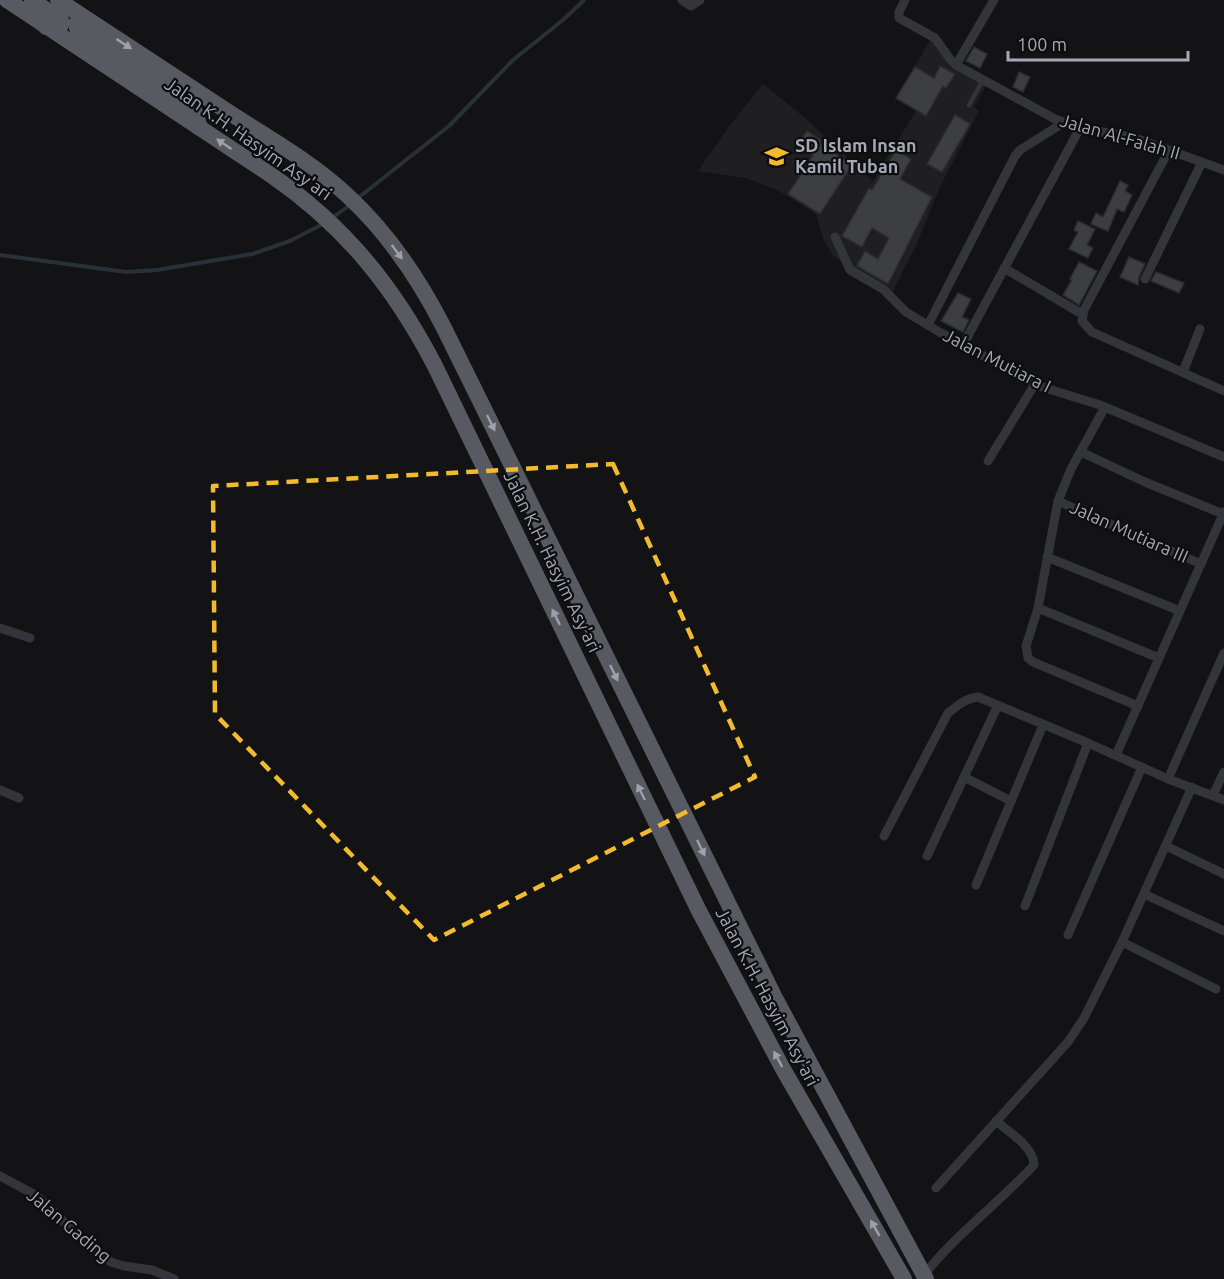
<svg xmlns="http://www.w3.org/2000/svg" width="1224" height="1279" viewBox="0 0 1224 1279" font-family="Ubuntu,sans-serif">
<rect width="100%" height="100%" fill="#131315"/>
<path fill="#1f1f22" d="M931,39L986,86L974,107L979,111L940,187L915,248L892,293L885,286L833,256L824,241L816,214L793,199L775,189L745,178L698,171L730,125L763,84L805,118L873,181L916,111L895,99Z"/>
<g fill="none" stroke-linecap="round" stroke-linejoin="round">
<g stroke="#293138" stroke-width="4">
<path d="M358,198L449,126L513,60L563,20L584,0"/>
<path d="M332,218L350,205"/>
<path d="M0,255L126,272L157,270L252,254L290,241L323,224"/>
</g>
</g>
<g fill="#3d3e42" stroke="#2d2d31" stroke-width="1.5">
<path d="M974,47L987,54L980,68L966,61Z"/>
<path d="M940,66L955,74L946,88L943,86L926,116L896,98L915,67L934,78Z"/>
<path d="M1019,72L1030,77L1023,92L1013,87Z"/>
<path d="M955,115L970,124L942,172L927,164Z"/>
<path d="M807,131L822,141L820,143L852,165L820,214L788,194L813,156L801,148L803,145L799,142Z"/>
<path d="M896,150L911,159L900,179L932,197L888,284L857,266L865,251L878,259L889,238L872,228L862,247L842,236L869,188L872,190Z"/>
<path d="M1120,181L1128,185L1125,191L1132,195L1124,212L1117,209L1108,231L1091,224L1096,213L1103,217Z"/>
<path d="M1078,221L1095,229L1087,245L1093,248L1088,258L1069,249L1078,232L1074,230Z"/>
<path d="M1129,257L1145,264L1139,277L1138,285L1120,277Z"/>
<path d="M1079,262L1097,271L1079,305L1063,295L1072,280L1070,279Z"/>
<path d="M1156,272L1184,283L1179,293L1151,281Z"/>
<path d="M958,293L971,299L962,317L969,320L963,332L941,321Z"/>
</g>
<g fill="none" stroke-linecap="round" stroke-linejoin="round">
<path stroke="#34353a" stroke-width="4.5" d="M969,105L983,80"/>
<g stroke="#34353a" stroke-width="9">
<path d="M682,0L691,6L700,0"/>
<path d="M905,0L899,12V18L935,38L950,59L956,65L1055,119L1080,128L1135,138L1224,170"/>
<path d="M956,65L994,0"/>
<path d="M1169,150L1084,310L1082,321L1092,332L1224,391"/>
<path d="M835,237L850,270L883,289L906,312L941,333L1039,386L1100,405L1224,457"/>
<path d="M1004,268L1082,314"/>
<path d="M1145,279L1202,162"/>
<path d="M928,325L1015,156L1020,150L1063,123"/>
<path d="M963,345L1080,128"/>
<path d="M1183,372L1200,329"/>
<path d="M1105,407L1071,469L1058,501L1038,608L1026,646L1028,658L1033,662L1138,706"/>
<path d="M1081,452L1145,482L1223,514"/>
<path d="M988,461L1035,384"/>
<path d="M1058,501L1201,564"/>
<path d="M1047,557L1180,611"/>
<path d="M1038,608L1159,658"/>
<path d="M0,628L30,638"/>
<path d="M1116,755L1224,512"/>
<path d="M964,777L1011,801"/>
<path d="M1168,779L1224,653"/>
<path d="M0,790L19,798"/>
<path d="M1213,795L1224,772"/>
<path d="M884,836L948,713C957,706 966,698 978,697L1088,743L1168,779L1224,800"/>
<path d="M1166,846L1224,874"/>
<path d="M927,856L998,705"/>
<path d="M976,885L1043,725"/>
<path d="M1144,894L1224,931"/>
<path d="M1025,906L1088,743"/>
<path d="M1068,935L1142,767"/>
<path d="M1122,942L1216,989"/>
<path d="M0,1176L37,1196L89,1246L111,1262L124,1266L152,1270L174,1279"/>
<path d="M936,1188L1068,1042L1084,1018L1122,942L1192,787"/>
<path d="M924,1275C956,1234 999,1203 1034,1165C1034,1147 1009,1132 996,1121"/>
</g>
<g stroke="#585a62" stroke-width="16">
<path d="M7,0L271,175C345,226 394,287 435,366L698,909L783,1069L904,1279"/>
<path d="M32,0L61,20V25L57,29L46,27"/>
<path d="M58,0C116,38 174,76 233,115C272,140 314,164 348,196C388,233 419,279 444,328L775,998L926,1279"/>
<path d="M92,23L80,20L76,24L77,28L188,104L195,112L200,128"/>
</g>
</g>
<defs><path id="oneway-solid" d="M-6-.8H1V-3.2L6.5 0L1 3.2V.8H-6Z" transform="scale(1.5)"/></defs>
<g fill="#9ca1ad">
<use href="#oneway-solid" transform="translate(124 44) rotate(33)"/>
<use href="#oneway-solid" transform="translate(224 144) rotate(-146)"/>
<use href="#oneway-solid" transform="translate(397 252) rotate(53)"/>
<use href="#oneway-solid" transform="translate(491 423) rotate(64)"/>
<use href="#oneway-solid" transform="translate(556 617) rotate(-116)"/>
<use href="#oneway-solid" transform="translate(614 673) rotate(64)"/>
<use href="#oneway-solid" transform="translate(641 792) rotate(-116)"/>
<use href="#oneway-solid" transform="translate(701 848) rotate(64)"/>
<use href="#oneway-solid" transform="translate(778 1059) rotate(-118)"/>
<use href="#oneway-solid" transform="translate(875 1228) rotate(-120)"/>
</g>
<path fill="none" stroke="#f2ba2e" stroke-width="4.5" stroke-dasharray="12 8" stroke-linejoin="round" d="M613,464L755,777L434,940L215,714L213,486Z"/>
<defs>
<symbol id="school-bare" viewBox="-9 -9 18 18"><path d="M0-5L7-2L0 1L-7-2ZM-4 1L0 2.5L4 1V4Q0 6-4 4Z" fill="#f2ba2e" stroke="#0e0e10" stroke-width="2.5" paint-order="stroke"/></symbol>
</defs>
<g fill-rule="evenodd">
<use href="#school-bare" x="760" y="140" width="33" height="33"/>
</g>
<g text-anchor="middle" stroke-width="4.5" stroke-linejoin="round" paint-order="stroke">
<g font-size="18" fill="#a4a9b5" stroke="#0e0e10">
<text transform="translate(1120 137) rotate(16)" y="6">Jalan Al-Falah II</text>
<text transform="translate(248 139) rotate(35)" y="6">Jalan K.H. Hasyim Asy'ari</text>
<text transform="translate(997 361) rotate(27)" y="6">Jalan Mutiara I</text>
<text transform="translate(1129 532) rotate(24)" y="6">Jalan Mutiara III</text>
<text transform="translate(552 562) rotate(64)" y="6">Jalan K.H. Hasyim Asy'ari</text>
<text transform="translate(767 997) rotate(62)" y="6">Jalan K.H. Hasyim Asy'ari</text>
<text transform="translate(69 1226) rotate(40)" y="6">Jalan Gading</text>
</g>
<g font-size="18" font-weight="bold" fill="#a4a9b5" stroke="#0e0e10" text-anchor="start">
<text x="795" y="152">SD Islam Insan<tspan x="795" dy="21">Kamil Tuban</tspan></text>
</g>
</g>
<path d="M1008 51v9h180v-9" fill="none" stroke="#a4a9b5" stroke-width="3"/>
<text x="1017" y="51" font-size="18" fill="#a4a9b5" stroke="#0e0e10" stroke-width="4.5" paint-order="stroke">100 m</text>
</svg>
